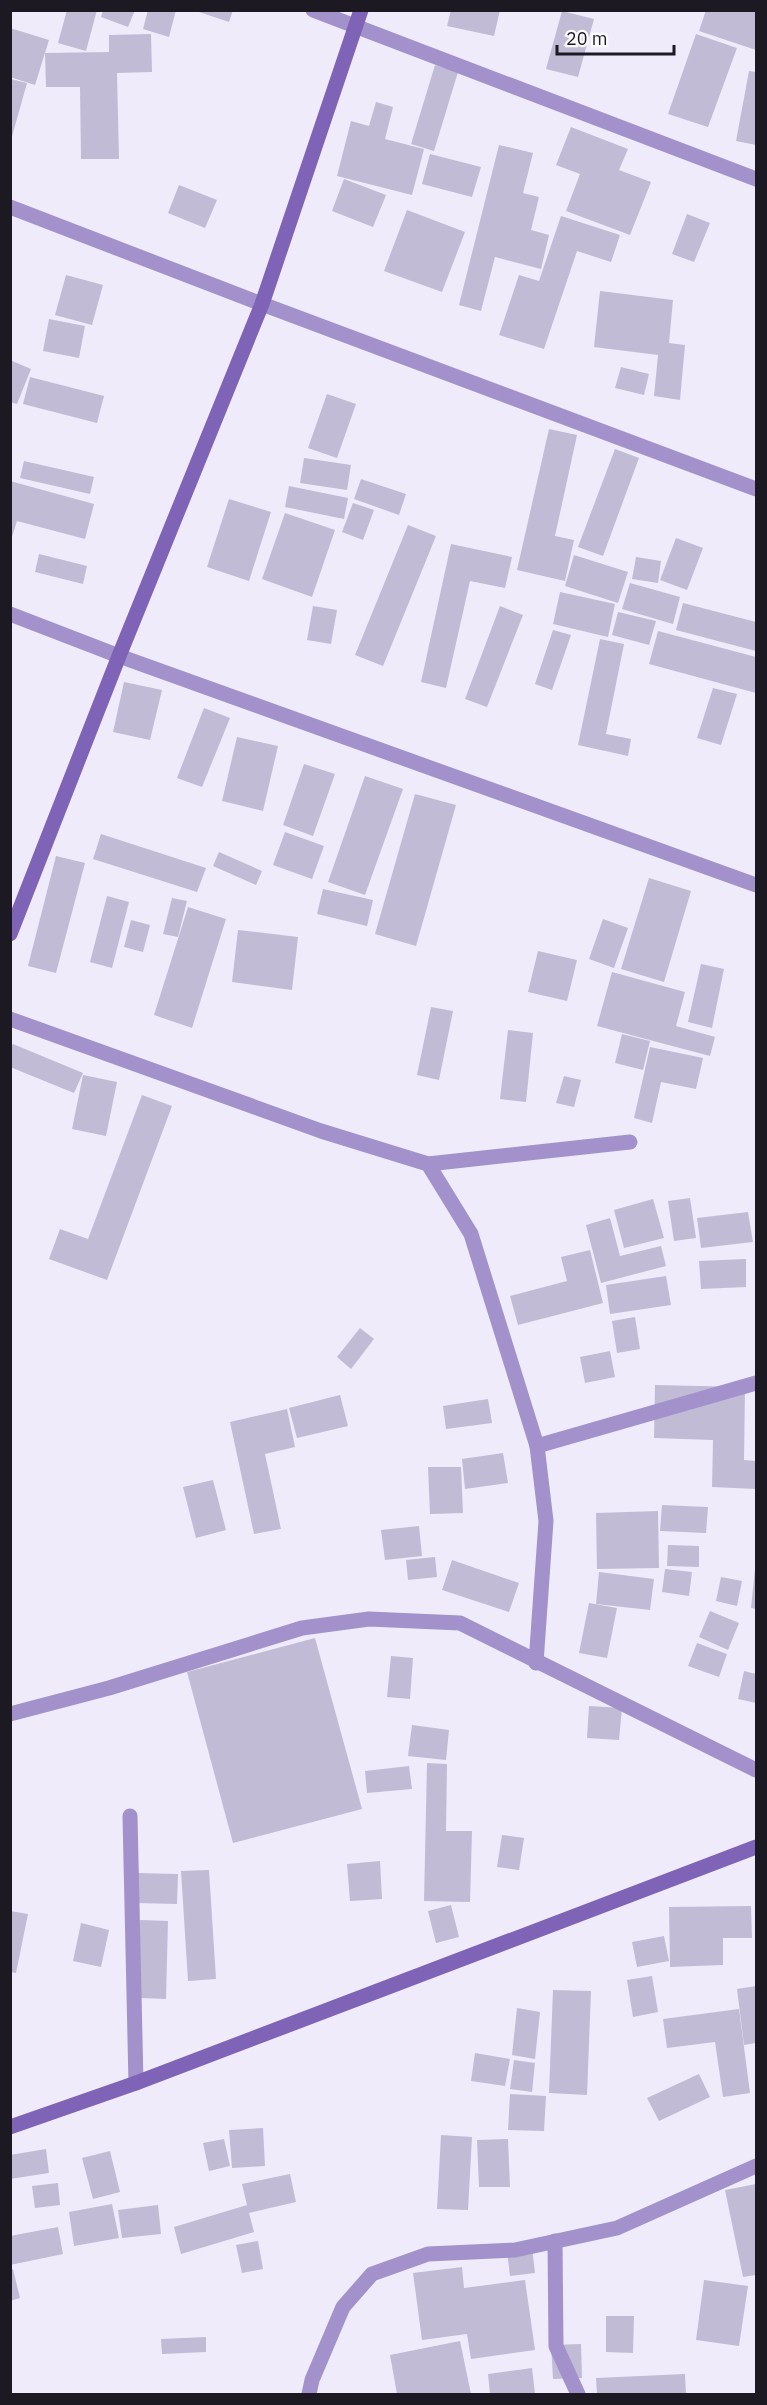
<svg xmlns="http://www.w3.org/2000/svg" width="767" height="2405" viewBox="0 0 767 2405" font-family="'IBM Plex Sans',sans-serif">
<rect width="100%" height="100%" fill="#efebfb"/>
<g fill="#c2bbd5">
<path d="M67,10H97L86,51L58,43Z"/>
<path d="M103,10H135L128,27L101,17Z"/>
<path d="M148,10H176L169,37L143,29Z"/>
<path d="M193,10H233L229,22Z"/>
<path d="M451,10H500L494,36L447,26Z"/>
<path d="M706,10H756V50L699,31Z"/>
<path d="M562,11L594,19L578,77L546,69Z"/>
<path d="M10,28L49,40L35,85L10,77Z"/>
<path d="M151,34L152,72L117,73L119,159H81L80,87H46L45,53L109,52V35Z"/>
<path d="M696,34L737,48L708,127L668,114Z"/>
<path d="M435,65L458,72L434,151L411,144Z"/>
<path d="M749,71L756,72V145L736,141Z"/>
<path d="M10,79L27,83L11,140H10Z"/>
<path d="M376,102L393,107L385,139L424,149L412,195L337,176L351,121L369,126Z"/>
<path d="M571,127L628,149L619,170L651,182L630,235L566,211L580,174L556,165Z"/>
<path d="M499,145L533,153L523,193L539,197L531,230L549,235L541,269L495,257L481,311L459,305Z"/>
<path d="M430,154L481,167L472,197L422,184Z"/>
<path d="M344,179L386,195L373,227L332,211Z"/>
<path d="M179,185L217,200L205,228L168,213Z"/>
<path d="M407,210L465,232L442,292L384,271Z"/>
<path d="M687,214L710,223L694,262L672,254Z"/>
<path d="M561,216L620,235L611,262L577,251L544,349L499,335L519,275L539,281Z"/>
<path d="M66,275L103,285L92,325L55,315Z"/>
<path d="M600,291L673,300L669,343L685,345L680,400L654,396L658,355L594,347Z"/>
<path d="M49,319L85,326L79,358L43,351Z"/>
<path d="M10,360L31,369L17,404L10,402Z"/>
<path d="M621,367L649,374L644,395L615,388Z"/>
<path d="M30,377L104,396L97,423L23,404Z"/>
<path d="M327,394L356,404L337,458L308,448Z"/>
<path d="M549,429L577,435L555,536L574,540L565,581L517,570Z"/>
<path d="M615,449L639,458L603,556L578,547Z"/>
<path d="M304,458L351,465L347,490L300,483Z"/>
<path d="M24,461L94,477L90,494L20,478Z"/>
<path d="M361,479L406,494L399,515L354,499Z"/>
<path d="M10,481L94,504L85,539L17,521L10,543Z"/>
<path d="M289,486L348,498L344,519L285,507Z"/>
<path d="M229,499L271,512L249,581L207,567Z"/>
<path d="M353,503L374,510L363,540L342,532Z"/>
<path d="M285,513L335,530L312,597L262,579Z"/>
<path d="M408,525L436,536L383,666L355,655Z"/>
<path d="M676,538L703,548L687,590L660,580Z"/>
<path d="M451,544L512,557L505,588L470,581L446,688L421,682Z"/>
<path d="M39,554L87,566L83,584L35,572Z"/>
<path d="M574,555L628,572L618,603L565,586Z"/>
<path d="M636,557L661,561L658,583L632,579Z"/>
<path d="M630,583L680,597L673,624L622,609Z"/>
<path d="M560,592L615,604L608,637L553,624Z"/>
<path d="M683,603L756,622V651L676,630Z"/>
<path d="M313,606L337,610L331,644L307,640Z"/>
<path d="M500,606L523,615L487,707L465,699Z"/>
<path d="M618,612L656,621L649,645L612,635Z"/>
<path d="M553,630L571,635L552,690L535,684Z"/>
<path d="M658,631L756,657V693L649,664Z"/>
<path d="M600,639L624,644L606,734L631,739L628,756L578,745Z"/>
<path d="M124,682L162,690L150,740L113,732Z"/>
<path d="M713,688L737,694L721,745L697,738Z"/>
<path d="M204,708L230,718L202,787L177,778Z"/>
<path d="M237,737L278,746L263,811L222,801Z"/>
<path d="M304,764L335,774L313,836L283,825Z"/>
<path d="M365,776L403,789L365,895L328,882Z"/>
<path d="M415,794L456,805L416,946L375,934Z"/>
<path d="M285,832L324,846L312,879L273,865Z"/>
<path d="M101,834L206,868L197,892L93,859Z"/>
<path d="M219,852L262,871L256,885L213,866Z"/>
<path d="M56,856L85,863L56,973L28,966Z"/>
<path d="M649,878L691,891L664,982L621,969Z"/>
<path d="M323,889L373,900L367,926L317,914Z"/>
<path d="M107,896L129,902L112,968L90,962Z"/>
<path d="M172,898L187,901L178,937L163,934Z"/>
<path d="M188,907L226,919L192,1028L154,1015Z"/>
<path d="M603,919L628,928L614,968L589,959Z"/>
<path d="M131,920L150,925L143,952L124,947Z"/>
<path d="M238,930L298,937L292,990L232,982Z"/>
<path d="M538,951L577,960L567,1001L528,992Z"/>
<path d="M701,964L724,969L712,1028L688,1022Z"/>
<path d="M612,972L685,992L676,1026L715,1037L710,1056L597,1026Z"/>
<path d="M431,1007L453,1011L439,1080L417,1075Z"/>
<path d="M508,1030L533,1033L526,1102L500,1099Z"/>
<path d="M622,1034L650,1041L643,1070L615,1063Z"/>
<path d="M13,1044L83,1073L74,1093L10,1067V1049Z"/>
<path d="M650,1047L703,1058L696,1089L661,1082L652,1123L634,1118Z"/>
<path d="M83,1075L117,1082L106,1136L72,1129Z"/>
<path d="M564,1076L581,1080L574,1107L556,1103Z"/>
<path d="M142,1095L172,1106L107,1280L49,1259L60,1229L88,1239Z"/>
<path d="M690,1198L696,1238L674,1241L668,1201Z"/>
<path d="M653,1199L664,1238L624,1248L614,1210Z"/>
<path d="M748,1212L753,1242L701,1248L697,1218Z"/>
<path d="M610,1218L620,1256L661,1246L666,1266L601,1283L586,1225Z"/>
<path d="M590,1250L603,1303L518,1325L510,1296L567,1281L561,1257Z"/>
<path d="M746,1259V1287L701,1289L699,1261Z"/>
<path d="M666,1276L671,1305L610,1314L606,1285Z"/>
<path d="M635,1317L640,1349L617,1353L612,1321Z"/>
<path d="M360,1328L374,1339L351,1369L337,1357Z"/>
<path d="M610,1351L615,1377L585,1383L580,1357Z"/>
<path d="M655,1385L745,1387L744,1460L756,1461V1489L712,1487L713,1440L654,1438Z"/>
<path d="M340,1395L348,1426L297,1438L289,1408Z"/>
<path d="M488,1399L492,1423L446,1429L443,1406Z"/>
<path d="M287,1409L295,1447L265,1454L281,1529L254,1534L230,1422Z"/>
<path d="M503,1453L508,1483L465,1489L462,1459Z"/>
<path d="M428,1467H461L463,1513L430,1514Z"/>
<path d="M213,1480L226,1530L196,1538L183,1487Z"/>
<path d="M662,1505L708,1507L706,1533L660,1531Z"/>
<path d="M658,1511L659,1568L597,1569L596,1513Z"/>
<path d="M419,1526L422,1556L385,1560L381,1530Z"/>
<path d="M668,1545L699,1546V1567L667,1566Z"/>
<path d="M435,1557L437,1577L408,1580L406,1560Z"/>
<path d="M452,1560L519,1583L509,1612L442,1590Z"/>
<path d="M665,1569L692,1572L689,1596L662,1592Z"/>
<path d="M755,1569H756V1609L751,1608Z"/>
<path d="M599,1572L654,1579L650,1610L596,1604Z"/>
<path d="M721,1577L742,1581L737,1606L716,1601Z"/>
<path d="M589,1603L617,1608L607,1658L579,1653Z"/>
<path d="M710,1611L739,1623L728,1650L699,1637Z"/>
<path d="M315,1638L362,1809L233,1843L187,1672Z"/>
<path d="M697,1643L727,1654L719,1677L688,1666Z"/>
<path d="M391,1656L413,1658L410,1699L387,1697Z"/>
<path d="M744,1671L756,1674V1703L738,1699Z"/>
<path d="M589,1706L622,1708L619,1740L587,1738Z"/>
<path d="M412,1725L449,1730L446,1760L408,1756Z"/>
<path d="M427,1763L447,1764L446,1831H472L470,1902L424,1901Z"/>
<path d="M409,1766L412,1789L367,1793L365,1771Z"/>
<path d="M502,1835L524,1838L519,1870L497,1867Z"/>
<path d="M380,1861L382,1899L350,1901L347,1864Z"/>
<path d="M209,1870L216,1979L188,1981L181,1871Z"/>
<path d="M136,1873L178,1874L177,1904L135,1903Z"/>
<path d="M451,1905L459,1937L436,1943L428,1911Z"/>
<path d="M751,1906L752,1938H723V1965L670,1967L669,1907Z"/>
<path d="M10,1911L28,1914L16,1973L10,1972Z"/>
<path d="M140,1920L168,1921L166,1999L138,1998Z"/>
<path d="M81,1923L109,1930L101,1967L73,1961Z"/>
<path d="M664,1936L669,1961L637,1967L632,1942Z"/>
<path d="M652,1976L658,2012L633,2017L627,1980Z"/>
<path d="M756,1986V2043L744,2045L737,1989Z"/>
<path d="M553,1990L591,1991L587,2095L549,2093Z"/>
<path d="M517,2008L540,2012L535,2059L512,2055Z"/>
<path d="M739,2009L750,2093L723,2097L715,2042L667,2048L663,2019Z"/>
<path d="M475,2053L510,2059L505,2086L471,2081Z"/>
<path d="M514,2060L535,2063L532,2092L510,2089Z"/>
<path d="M699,2074L710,2097L659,2121L647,2098Z"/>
<path d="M510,2094L546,2096L544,2131L508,2130Z"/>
<path d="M263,2128L265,2166L232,2168L229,2130Z"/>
<path d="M441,2135L472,2137L468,2210L437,2209Z"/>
<path d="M224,2139L230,2166L209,2171L203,2143Z"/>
<path d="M508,2139L510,2187H479L477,2140Z"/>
<path d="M46,2149L49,2173L10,2179V2155Z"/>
<path d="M110,2151L120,2192L93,2199L82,2158Z"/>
<path d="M290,2174L296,2202L249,2213L254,2232L181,2254L174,2227L247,2205L242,2184Z"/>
<path d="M58,2183L60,2205L35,2208L32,2186Z"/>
<path d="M756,2184V2275L743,2277L725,2190Z"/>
<path d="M112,2204L119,2238L74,2246L69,2212Z"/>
<path d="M158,2205L161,2234L122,2238L118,2210Z"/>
<path d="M58,2227L63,2254L10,2265V2236Z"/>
<path d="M258,2241L263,2269L242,2273L236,2245Z"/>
<path d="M532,2247L535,2273L510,2276L507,2251Z"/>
<path d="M462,2267L464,2288L525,2280L535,2350L471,2359L467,2334L422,2340L413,2273Z"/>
<path d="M13,2269L20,2298L10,2301V2270Z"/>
<path d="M704,2280L748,2286L739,2346L696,2340Z"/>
<path d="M606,2316H634L633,2353L606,2352Z"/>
<path d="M206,2337V2352L162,2354L161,2339Z"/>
<path d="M460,2341L471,2394H397L390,2355Z"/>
<path d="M581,2344L582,2378L553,2379L551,2345Z"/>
<path d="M532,2368L535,2394H490L488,2374Z"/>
<path d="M685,2374L686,2394H597L596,2378Z"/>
</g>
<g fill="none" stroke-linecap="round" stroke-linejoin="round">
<g stroke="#a291cb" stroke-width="15">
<path d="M313,10L756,179"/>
<path d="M10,207L262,304L756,489"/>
<path d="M10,614L119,656L756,885"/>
<path d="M10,1019L321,1131L428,1164L471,1234L537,1446L546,1521L536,1663"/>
<path d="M428,1164L630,1142"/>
<path d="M537,1446L756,1383"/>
<path d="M10,1714L109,1688L302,1628L369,1619L460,1623L756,1770"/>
<path d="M130,1816L136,2083"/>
<path d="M555,2241L556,2346L578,2394"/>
<path d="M309,2394L312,2380L343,2307L372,2274L428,2254L515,2250L617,2228L756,2166"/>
</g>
<g stroke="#7f63b6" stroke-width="15">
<path d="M10,934L119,656L262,304L361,10"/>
<path d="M10,2127L136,2083L756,1847"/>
</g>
</g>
<rect width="767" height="2405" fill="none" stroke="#1c1923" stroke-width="24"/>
<path d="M557 45v9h117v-9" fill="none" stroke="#1c1923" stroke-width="3"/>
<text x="566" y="45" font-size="18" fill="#1c1923" stroke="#fbfbfb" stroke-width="4.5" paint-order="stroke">20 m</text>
</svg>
